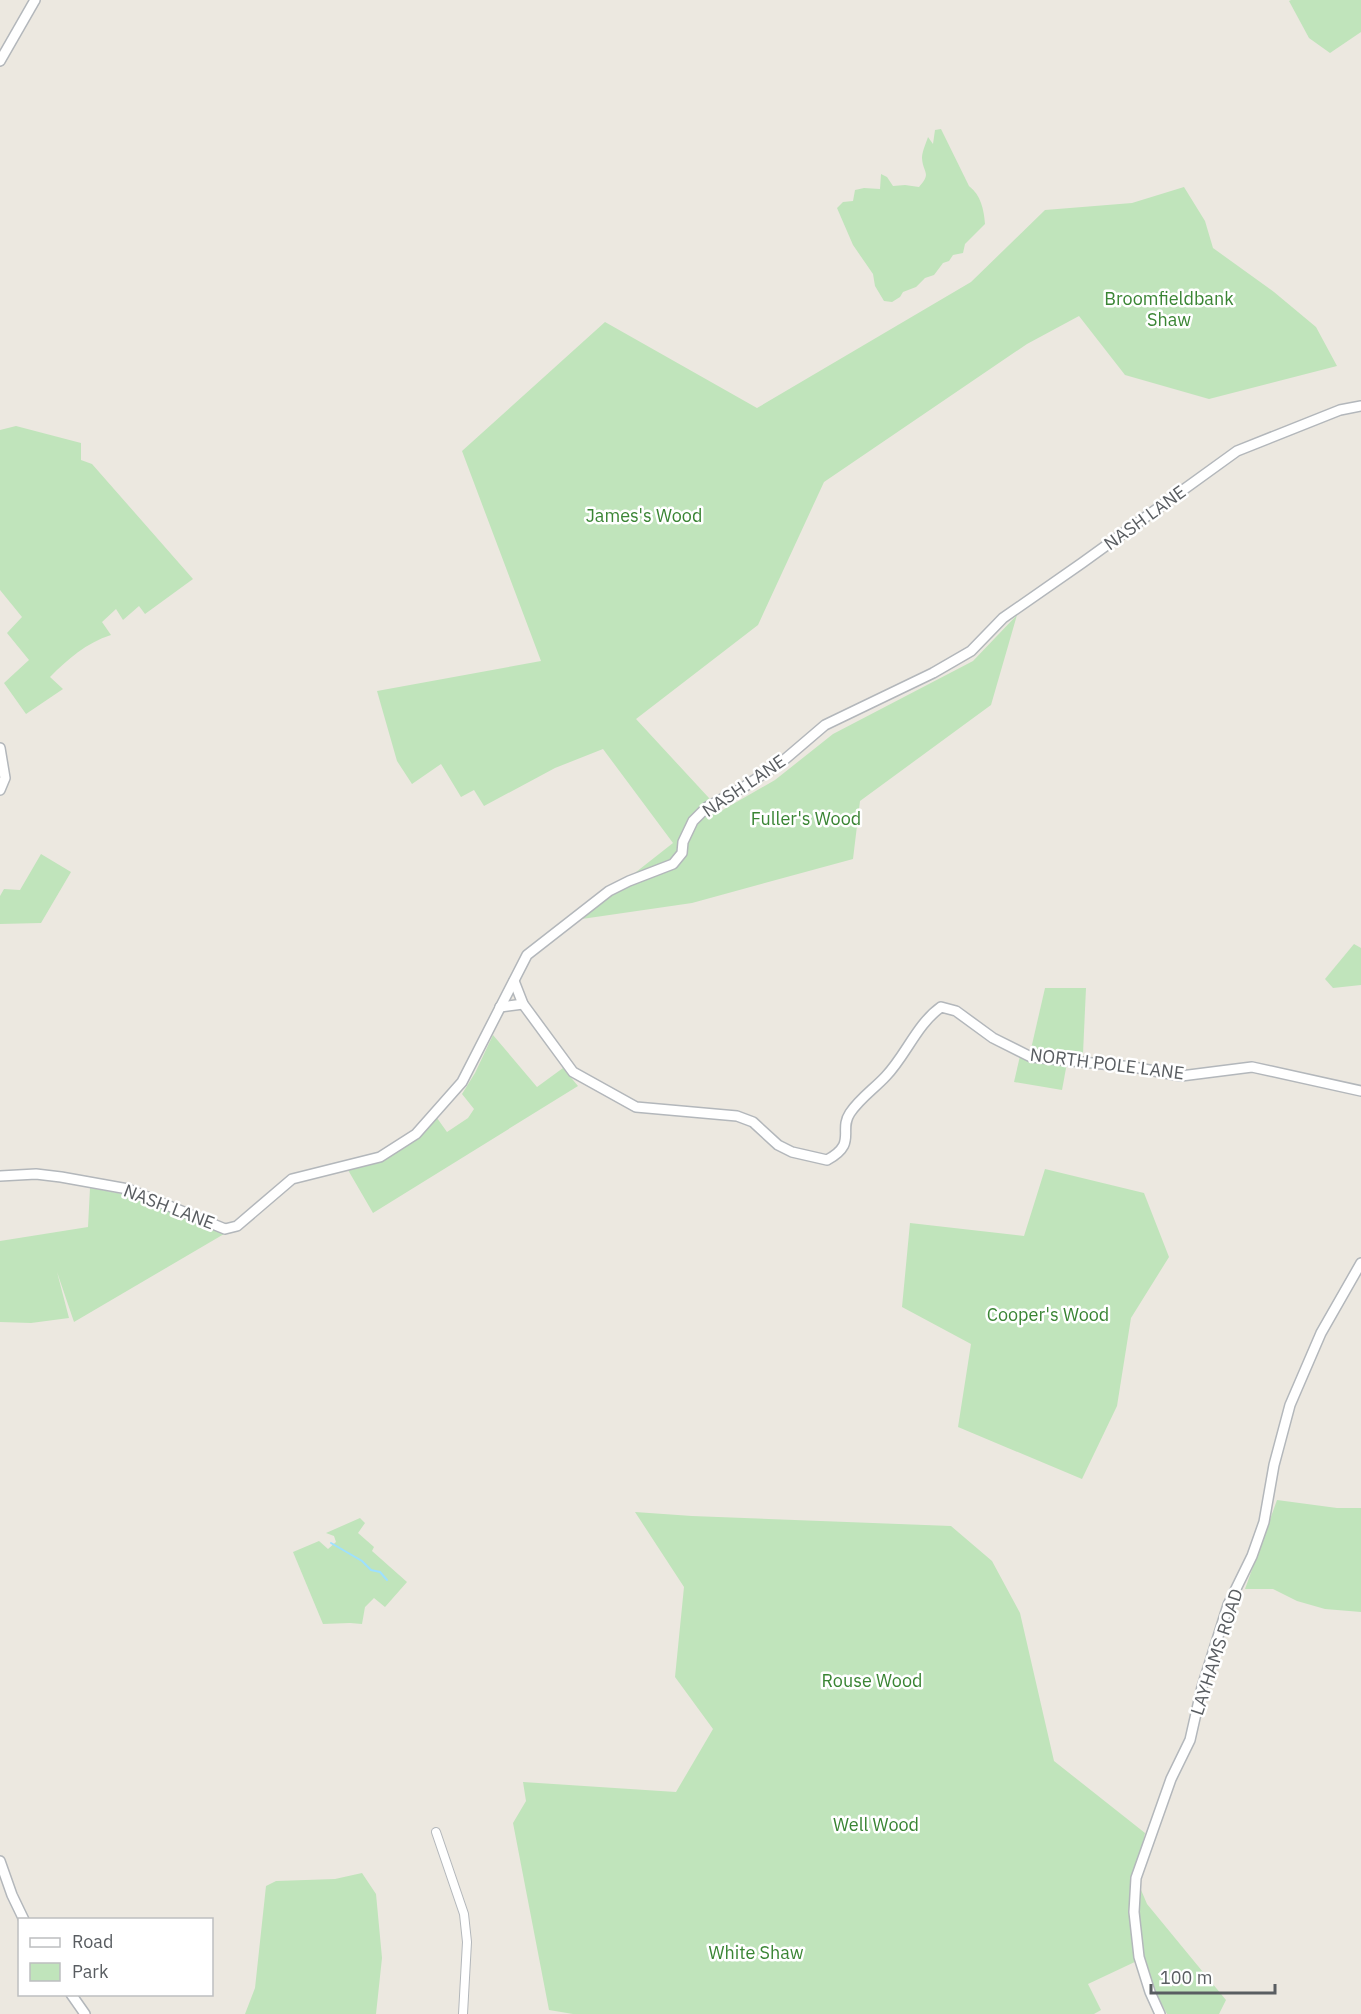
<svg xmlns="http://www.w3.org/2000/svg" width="1361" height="2014" viewBox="0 0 1361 2014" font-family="'IBM Plex Sans',sans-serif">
<rect width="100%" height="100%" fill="#ece8e0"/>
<g fill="#c0e4bb">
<path d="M1291,0H1361V32L1330,53L1309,38L1289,1Z"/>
<path d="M941,129L969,186C981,195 984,210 985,224L965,244L963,253L953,255L949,261L943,263L934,275L925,278L916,287L903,292L900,297L892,302L884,301L875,286L873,274L853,245L837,208L843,202L853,201L855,190L864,188L880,189L881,174L887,177L893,186L905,185L919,187C932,172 923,174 922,158C922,152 926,143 928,137L933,144L935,130Z"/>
<path d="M1184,187L1205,221L1213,248L1274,292L1316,327L1337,366L1209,399L1125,375L1079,316L1027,344L824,482L758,625L636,719L721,811L775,780L833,734L973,661L1017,615L991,705L860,801L853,859L692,903L575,920L673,843L603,749L555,768L484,806L474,790L461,797L441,764L412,784L397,761L377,691L541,661L462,451L605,322L757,408L971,282L1045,210L1132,203Z"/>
<path d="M16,426L81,443V460L92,464L193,579L145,614L139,606L123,620L116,609L102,622L111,635C86,643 68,659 50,677L63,689L26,714L4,683L29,660L7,633L22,617L0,590V430Z"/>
<path d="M41,854L71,872L41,923L0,924V896L4,889L20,890Z"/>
<path d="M1354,944L1361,948V985L1333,988L1325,979Z"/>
<path d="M1045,988H1086L1083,1054L1031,1049Z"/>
<path d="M493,1035L537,1087L563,1068L578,1086L373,1213L348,1170C392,1158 405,1152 437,1118L447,1132L468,1118L474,1109L462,1094L475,1073Z"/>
<path d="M1020,1056L1067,1063L1062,1090L1014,1082Z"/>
<path d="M1045,1169L1144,1193L1169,1257L1131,1318L1117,1406L1082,1479L958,1427L971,1344L902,1307L910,1223L1024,1236Z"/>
<path d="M90,1188L128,1195L224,1234L74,1322L57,1272L69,1318L31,1323L0,1322V1241L88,1227Z"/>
<path d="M1277,1500L1337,1508H1361V1612L1325,1609L1297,1601L1273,1589H1245Z"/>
<path d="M635,1512L692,1516L951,1526L992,1561L1020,1613L1054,1761L1145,1833L1136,1878L1147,1904L1226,2000L1219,2014H1167L1139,1960L1088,1984L1101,2010L1094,2014H573L549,2010L513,1823L526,1801L523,1782L676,1792L713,1729L675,1677L684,1587Z"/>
<path d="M360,1518L365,1523L358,1533L374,1547L372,1551L407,1582L385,1607L374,1598L365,1607L362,1624L350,1623L323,1624L293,1552L319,1541L328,1549L336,1542L334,1536L326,1533Z"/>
<path d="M362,1873L376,1894L382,1958L376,2014H245L255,1988L266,1886L276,1881L335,1879Z"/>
</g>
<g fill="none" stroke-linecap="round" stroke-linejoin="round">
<path stroke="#9de0ff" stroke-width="2" d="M331,1543L362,1561L371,1570L380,1572L387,1580"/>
<defs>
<path id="minor" d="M436,1832L464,1914L467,1942L463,2014"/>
<g id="tertiary">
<path d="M0,61L35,0"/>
<path d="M0,748L5,778L0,790"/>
<path d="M514,981L523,1004L573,1072L636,1107L737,1116L753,1122L778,1145L792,1152L827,1160C858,1143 838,1131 850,1113C860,1098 874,1089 886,1076C906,1055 917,1024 941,1007L956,1011L993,1038L1031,1057L1133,1067L1181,1076L1252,1067L1361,1091"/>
<path d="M500,1007L523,1004"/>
<path d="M0,1176L36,1174L61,1177L128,1189L225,1229L237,1226L292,1179L380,1157L416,1134L462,1082L527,955L609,891L629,881L673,864L682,853L683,842L693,821L707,807L744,787L784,760L825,725L933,673L971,651L1003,618L1082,563L1237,451L1340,410L1361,406"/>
<path d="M0,1861L12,1895L24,1920"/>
<path d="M71,1994L85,2014"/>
<path d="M1160,2014L1150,1992L1139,1957L1134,1912L1136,1878L1171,1779L1190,1740L1202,1687L1228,1605L1252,1556L1264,1522L1274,1465L1290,1405L1321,1333L1361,1263"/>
</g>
</defs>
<use href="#minor" stroke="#b3b7bb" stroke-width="10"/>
<use href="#tertiary" stroke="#b3b7bb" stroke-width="12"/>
<use href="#minor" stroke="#fff" stroke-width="8"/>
<use href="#tertiary" stroke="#fff" stroke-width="9"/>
</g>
<g text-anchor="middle" stroke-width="5" stroke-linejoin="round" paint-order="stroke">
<g font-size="18" fill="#3a8534" stroke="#fff">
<text x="1169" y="305">Broomfieldbank<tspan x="1169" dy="21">Shaw</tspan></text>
<text x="644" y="522">James's Wood</text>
<text x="806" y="825">Fuller's Wood</text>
<text x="1048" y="1321">Cooper's Wood</text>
<text x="872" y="1687">Rouse Wood</text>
<text x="876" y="1831">Well Wood</text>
<text x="756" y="1959">White Shaw</text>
</g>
<g font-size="18" fill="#595d61" stroke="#fff">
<text transform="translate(1145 518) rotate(-36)" y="6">NASH LANE</text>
<text transform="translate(744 786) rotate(-34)" y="6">NASH LANE</text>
<text transform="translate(1107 1064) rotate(7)" y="6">NORTH POLE LANE</text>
<text transform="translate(169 1207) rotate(21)" y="6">NASH LANE</text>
<text transform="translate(1217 1652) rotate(-72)" y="6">LAYHAMS ROAD</text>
</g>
</g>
<rect x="18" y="1918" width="195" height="78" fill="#ffffff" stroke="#bdbec0" stroke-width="1.5"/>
<rect x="30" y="1938" width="30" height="9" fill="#ffffff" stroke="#bdbec0" stroke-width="1.5"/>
<text x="72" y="1948" font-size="18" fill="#595d61">Road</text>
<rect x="30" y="1963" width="30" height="18" fill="#c0e4bb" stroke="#bdbec0" stroke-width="1.5"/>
<text x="72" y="1978" font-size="18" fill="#595d61">Park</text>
<path d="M1151 1984v9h124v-9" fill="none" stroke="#595d61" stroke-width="3"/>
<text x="1160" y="1984" font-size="18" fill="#595d61" stroke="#ffffff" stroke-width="4.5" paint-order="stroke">100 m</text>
</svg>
